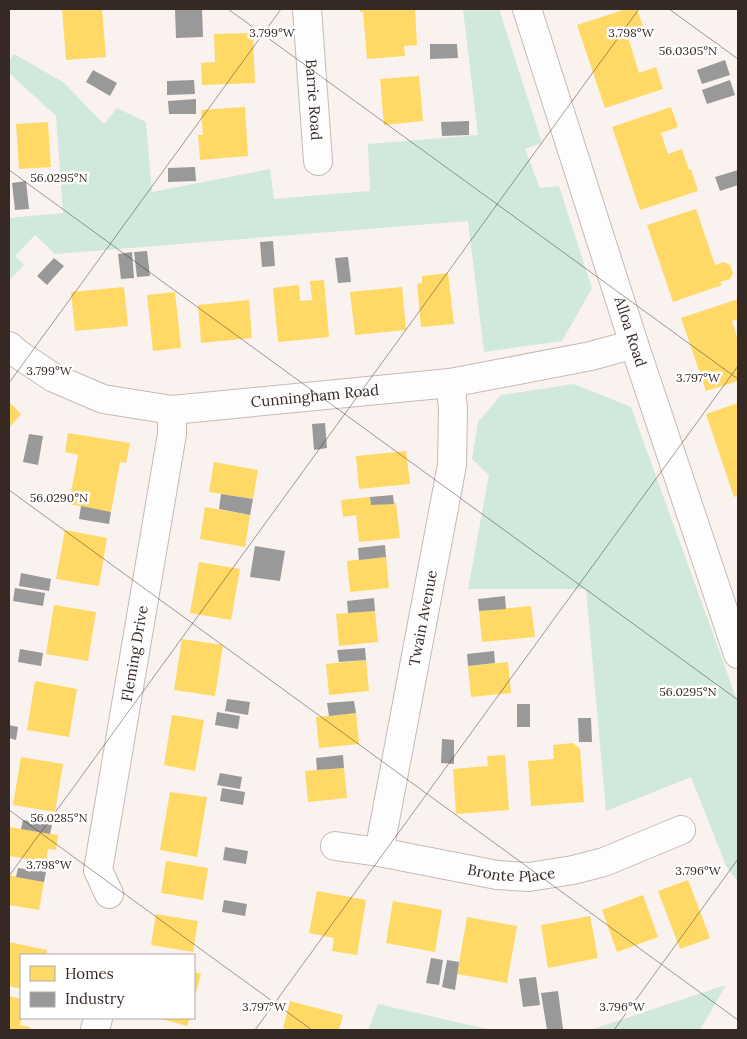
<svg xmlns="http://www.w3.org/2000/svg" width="747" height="1039" viewBox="0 0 747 1039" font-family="Lora,serif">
<rect width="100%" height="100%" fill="#faf2ef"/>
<g fill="#d0e9da">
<path d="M463,9H499L542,143L525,149L540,188L559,186L592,288L562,341L484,352L468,221L55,254L35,235L15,256L24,265L11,279L9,277V218L63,213L56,116L9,73V61L14,54L63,82L104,124L117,108L146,122L152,192L270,169L274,199L370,191L368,144L478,135Z"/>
<path d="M574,384L631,407L738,703V882L726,866L691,777L606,811L586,589H468L489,475L472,459L478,422L501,395Z"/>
<path d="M726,985L700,1030H590Z"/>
<path d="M378,1004L491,1030H368Z"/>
</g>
<g fill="#ffd966">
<path d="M62,9H102L106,57L66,60Z"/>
<path d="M360,9H415L417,45L404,46L405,56L367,59L363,12H360Z"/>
<path d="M626,9H637L643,26L626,31L639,73L656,67L663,89L605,108L577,25Z"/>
<path d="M253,33L255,83L202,85L201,63L215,62L214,34Z"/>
<path d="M419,76L423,121L384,125L380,79Z"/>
<path d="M245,107L248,156L200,160L198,135H203L201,110Z"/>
<path d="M671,107L678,127L661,133L668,154L682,149L689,170L691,169L698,191L640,210L612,127Z"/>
<path d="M48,122L51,167L19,169L16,124Z"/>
<path d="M696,209L715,265L724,262L730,265L733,273L730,279L720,282L722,285L673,302L647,225Z"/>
<path d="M448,273L454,324L421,327L417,284L422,283V276Z"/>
<path d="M324,280L329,337L278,342L273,288L299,285L300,301L312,300L310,281Z"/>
<path d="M124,287L128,326L75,331L71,292Z"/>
<path d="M402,287L406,330L355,335L350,292Z"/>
<path d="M175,292L181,348L153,351L147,295Z"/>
<path d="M738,299V319L732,321L738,340V381L706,391L681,318Z"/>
<path d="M249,300L252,338L201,343L198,305Z"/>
<path d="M9,402L21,414L9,428Z"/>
<path d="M738,403V495L734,497L706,414Z"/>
<path d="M68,433L130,443L126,463L120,462L111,512L69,504L78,455L65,452Z"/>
<path d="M406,451L410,484L359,489L356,456Z"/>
<path d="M214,462L258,470L253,499L209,492Z"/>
<path d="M370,497L371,505L396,503L400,538L359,542L356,515L343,517L341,500Z"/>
<path d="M205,507L250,515L245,547L200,539Z"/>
<path d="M65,530L107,538L99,586L56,579Z"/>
<path d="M386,557L389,588L350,592L347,561Z"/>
<path d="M199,562L240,569L231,620L190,613Z"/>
<path d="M54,605L96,612L88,661L46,654Z"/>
<path d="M531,606L535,637L482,642L479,611Z"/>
<path d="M375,611L378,642L339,646L336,614Z"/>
<path d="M182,639L223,645L215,696L174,690Z"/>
<path d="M366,660L369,691L329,695L326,664Z"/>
<path d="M508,662L511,693L471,697L468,666Z"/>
<path d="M35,681L77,689L69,737L27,730Z"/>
<path d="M356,713L359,744L319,748L316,717Z"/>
<path d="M172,715L204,720L195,771L164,765Z"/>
<path d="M573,743L580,749L584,802L531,806L528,761L554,759L553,745Z"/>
<path d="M505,755L509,810L456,814L453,769L488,766L487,756Z"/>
<path d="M21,757L63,764L55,812L13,805Z"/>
<path d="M344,768L347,798L308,802L305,771Z"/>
<path d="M170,792L207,797L197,857L160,850Z"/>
<path d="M9,827L58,835L56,850L48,849L46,862L9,856Z"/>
<path d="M166,861L208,868L203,900L161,893Z"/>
<path d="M9,875L44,882L39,910L9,905Z"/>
<path d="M688,880L710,938L680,949L658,891Z"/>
<path d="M317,891L366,900L357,955L332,951L334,938L309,933Z"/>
<path d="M643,895L658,937L617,952L602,910Z"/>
<path d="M393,901L442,910L435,952L386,943Z"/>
<path d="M156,914L198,921L193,952L151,945Z"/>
<path d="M590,916L598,958L548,968L541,925Z"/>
<path d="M467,917L517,926L507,983L457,974Z"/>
<path d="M9,942L47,950L46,955H21V989L9,986Z"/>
<path d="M194,972L201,974L194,999Z"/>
<path d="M9,996L21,999L22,1018L20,1025L30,1027V1030H9Z"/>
<path d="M290,1001L343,1015L339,1030H291L283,1028Z"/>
<path d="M158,1018H190L187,1026Z"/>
</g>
<g fill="#999">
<path d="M202,9L203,37L176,38L175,10Z"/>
<path d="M430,44H457L458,58L430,59Z"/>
<path d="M725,60L730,75L702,84L697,70Z"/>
<path d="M93,70L117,83L110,96L86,82Z"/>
<path d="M194,80L195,94L167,95V81Z"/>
<path d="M730,80L735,95L707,104L702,90Z"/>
<path d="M196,99V114H169L168,101Z"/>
<path d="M469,121V135L442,136L441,122Z"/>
<path d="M195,167L196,181L168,182V168Z"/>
<path d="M738,170V185L720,191L715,177Z"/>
<path d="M26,181L29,209L15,210L12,183Z"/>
<path d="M273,241L275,266L262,267L260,242Z"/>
<path d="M147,251L150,276L137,277L134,252Z"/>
<path d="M132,252L134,278L121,279L118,254Z"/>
<path d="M348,257L351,282L338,283L335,258Z"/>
<path d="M54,258L64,266L47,285L37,276Z"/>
<path d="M325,423L327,448L314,450L312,424Z"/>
<path d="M29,434L43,436L38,465L23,462Z"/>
<path d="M221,494L253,499L250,515L219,509Z"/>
<path d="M393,495L394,504L371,505L370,497Z"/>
<path d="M81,506L111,512L109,524L79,519Z"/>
<path d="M385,545L386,557L359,560L358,548Z"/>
<path d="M255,546L285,551L280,581L250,577Z"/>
<path d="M21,573L51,579L49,591L19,586Z"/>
<path d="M15,588L45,593L43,606L13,601Z"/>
<path d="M505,596L506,609L479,611L478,599Z"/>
<path d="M374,598L375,611L348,613L347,601Z"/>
<path d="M365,648L366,660L339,662L337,650Z"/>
<path d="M20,649L43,653L41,666L18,662Z"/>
<path d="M494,651L495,663L468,666L467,654Z"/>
<path d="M227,699L250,702L248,715L225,711Z"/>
<path d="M354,701L356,713L329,716L327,703Z"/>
<rect x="517" y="704" width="13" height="23"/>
<path d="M217,712L240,716L238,729L215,725Z"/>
<path d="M578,718H591L592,742H579Z"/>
<path d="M9,725L18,727L16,740L9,738Z"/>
<path d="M442,739L454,740V764L441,763Z"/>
<path d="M343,755L344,768L317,770L316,758Z"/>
<path d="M220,773L242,777L240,789L217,785Z"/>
<path d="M222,788L245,792L243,805L220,801Z"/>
<path d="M23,820L52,825L50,834L21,829Z"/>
<path d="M225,847L248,851L246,864L223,860Z"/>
<path d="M18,868L46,872L44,882L16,877Z"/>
<path d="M224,900L247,904L245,916L222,912Z"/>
<path d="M431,958L443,960L439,985L426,983Z"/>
<path d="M447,960L459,962L455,990L442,987Z"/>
<path d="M536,977L540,1005L523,1007L519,979Z"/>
<path d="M558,991L563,1029L547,1030L541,993Z"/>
</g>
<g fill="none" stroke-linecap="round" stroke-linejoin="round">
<defs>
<g id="minor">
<path id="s1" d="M307,9L318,161"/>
<path id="s2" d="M527,9L634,344L738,654"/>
<path id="s3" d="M9,346L18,354L54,378L103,399L172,410L450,383L591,356L634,344"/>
<path id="s4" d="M335,846L379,852L497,875L529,877L573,870L604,862L681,830"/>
<path id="s5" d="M379,852L452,465L453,408L450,383"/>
<path id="s6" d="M109,894L98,870L172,434V410"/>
<path d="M95,1030L98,1018"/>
</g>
</defs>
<use href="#minor" stroke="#c4bab6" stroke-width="30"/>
<use href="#minor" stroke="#fefdfd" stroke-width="28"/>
</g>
<path fill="none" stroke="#362823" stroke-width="1" stroke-opacity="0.45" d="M228,9L738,379M669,9L738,59M9,170L738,700M9,383L281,9M9,490L738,1020M9,810L312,1030M9,876L639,9M255,1030L738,366M614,1030L738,859"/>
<g text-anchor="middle" stroke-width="5" stroke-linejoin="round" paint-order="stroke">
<g font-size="15" fill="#362823" stroke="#fff">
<text dy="5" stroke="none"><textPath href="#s1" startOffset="91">Barrie Road</textPath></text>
<text dy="5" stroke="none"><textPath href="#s2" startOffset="339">Alloa Road</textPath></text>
<text dy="5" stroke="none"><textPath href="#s3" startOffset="322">Cunningham Road</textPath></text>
<text dy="5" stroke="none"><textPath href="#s5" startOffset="238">Twain Avenue</textPath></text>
<text dy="5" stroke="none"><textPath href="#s6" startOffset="246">Fleming Drive</textPath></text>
<text dy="5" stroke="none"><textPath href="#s4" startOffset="179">Bronte Place</textPath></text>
</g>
</g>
<g font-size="12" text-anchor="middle" fill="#362823" stroke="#fff" stroke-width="5" stroke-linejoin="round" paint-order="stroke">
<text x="272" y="37">3.799°W</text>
<text x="631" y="37">3.798°W</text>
<text x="688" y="55">56.0305°N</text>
<text x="59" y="182">56.0295°N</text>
<text x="49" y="375">3.799°W</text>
<text x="698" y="382">3.797°W</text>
<text x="59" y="502">56.0290°N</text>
<text x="688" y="696">56.0295°N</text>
<text x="59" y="822">56.0285°N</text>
<text x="49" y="869">3.798°W</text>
<text x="698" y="875">3.796°W</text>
<text x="264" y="1011">3.797°W</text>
<text x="622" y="1011">3.796°W</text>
</g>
<rect width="747" height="1039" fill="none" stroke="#362823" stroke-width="20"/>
<rect x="20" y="954" width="175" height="65" fill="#ffffff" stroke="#afa9a7"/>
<rect x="30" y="966" width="25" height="15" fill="#ffd966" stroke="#afa9a7"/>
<text x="65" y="979" font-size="15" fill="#362823">Homes</text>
<rect x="30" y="992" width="25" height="15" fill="#999999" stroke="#afa9a7"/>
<text x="65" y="1004" font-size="15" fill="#362823">Industry</text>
</svg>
